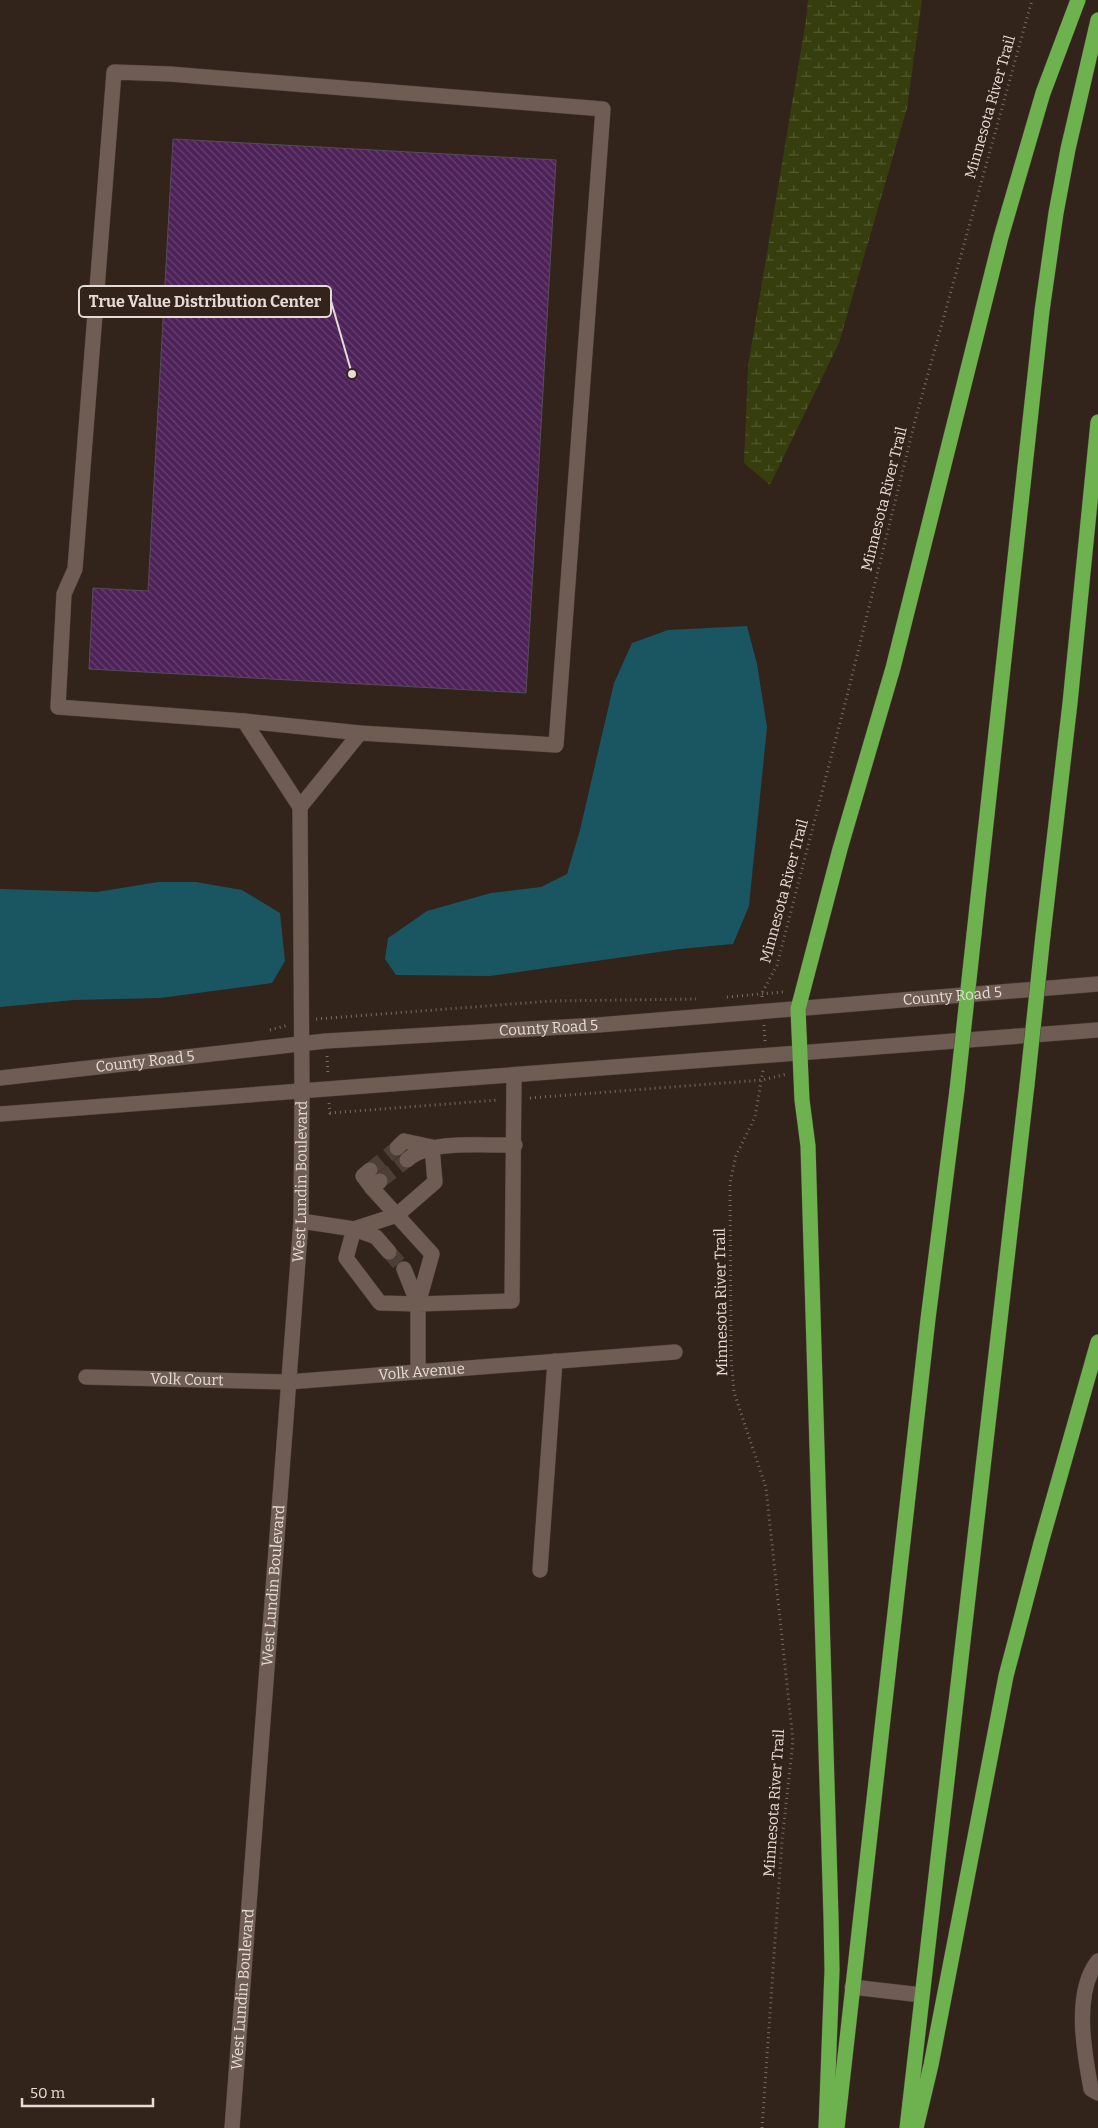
<svg xmlns="http://www.w3.org/2000/svg" width="1098" height="2128" viewBox="0 0 1098 2128" font-family="Bitter,serif">
<defs>
<pattern id="wetland-marsh" width="20" height="14" patternUnits="userSpaceOnUse" patternTransform="scale(1.25)"><rect width="20" height="14" fill="#363e0d"/><path d="M1 5h8M5 5V1M11 12h8M15 12V8" fill="none" stroke="#535930"/></pattern>
<pattern id="building-back-hatch" width="6" height="6" patternUnits="userSpaceOnUse" patternTransform="scale(1.25)"><rect width="6" height="6" fill="#4d2259"/><path d="M-1 5l2 2M0 0l6 6M5-1l2 2" fill="none" stroke="#674270"/></pattern>
</defs>
<rect width="100%" height="100%" fill="#32231b"/>
<path fill="url(#wetland-marsh)" d="M808,0H922L907,108L839,343L770,485L744,463L748,366L806,20Z"/>
<g fill="#1a5661">
<path d="M747,626L757,664L767,727L749,906L733,944L680,949L490,976L396,975L385,959L388,938L427,911L491,893L541,887L567,874L580,830L614,683L632,643L668,630Z"/>
<path d="M158,882H196L242,890L280,913L285,961L272,983L160,998L74,1000L0,1007V889L97,892Z"/>
</g>
<path fill="url(#building-back-hatch)" stroke="#574c5a" d="M173,139L556,160L526,693L89,669L93,588L148,591Z"/>
<g fill="none" stroke-linecap="round" stroke-linejoin="round">
<g stroke="#4d3f37" stroke-width="15" stroke-dasharray="15 8" stroke-linecap="butt">
<path d="M370,1170L397,1148"/>
<path d="M380,1181L407,1160"/>
<path d="M389,1252L404,1269"/>
</g>
<defs>
<g id="minor">
<path d="M244,721L300,807"/>
<path id="s1" d="M0,1078L326,1041L598,1025L1098,984"/>
<path d="M0,1114L1098,1030"/>
<path d="M407,1160C429,1139 485,1146 515,1145"/>
<path d="M370,1170L363,1176L372,1188"/>
<path d="M380,1181L372,1188L432,1254L418,1304L404,1269"/>
<path d="M301,1221L354,1229L346,1258L380,1303L418,1304"/>
<path d="M389,1252L376,1237L354,1229L397,1215L435,1182L432,1147L404,1141L397,1148"/>
<path d="M418,1372V1304L512,1301L514,1076"/>
<path id="s2" d="M86,1377L288,1382L675,1352"/>
<path d="M540,1570L555,1361"/>
<path d="M1098,1961C1073,1992 1084,2052 1091,2089L1098,2093"/>
<path d="M852,1987L922,1995"/>
<path id="s3" d="M232,2128L301,1221L302,1091L300,807L360,733L556,745L603,109L170,74L114,72L75,569L64,594L58,707L244,721L360,733"/>
</g>
<g id="highway">
<path d="M974,934L1042,311L1056,213L1068,149L1098,20"/>
<path d="M1043,935L1070,703L1098,422"/>
<path d="M826,2128L832,1970L831,1917L808,1146L802,1100L798,1009L840,849L893,668L1001,237L1043,93L1078,0"/>
<path d="M837,2128L928,1319L957,1090"/>
<path d="M907,2128L1027,1085"/>
<path d="M916,2128L931,2065L1006,1676L1041,1543L1098,1342"/>
</g>
</defs>
<use href="#minor" stroke="#4a3e37" stroke-width="16"/>
<use href="#highway" stroke="#4a3e37" stroke-width="16"/>
<g stroke="#796c65" stroke-width="3" stroke-dasharray="1 4" stroke-linecap="butt">
<path d="M727,997L783,992"/>
<path d="M762,997V993L777,965L848,692L916,417L1032,0"/>
<path d="M316,1019L551,1001L696,999"/>
<path d="M764,1025L765,1042"/>
<path d="M270,1030L288,1025"/>
<path d="M327,1056L328,1075"/>
<path d="M530,1098L762,1080L787,1074"/>
<path d="M329,1103L330,1113L498,1100"/>
<path d="M762,2128L782,1841L793,1741L766,1488L734,1392L731,1358L730,1183L736,1156L755,1117L763,1070"/>
</g>
<use href="#minor" stroke="#6f5d54" stroke-width="15"/>
<use href="#highway" stroke="#6db24f" stroke-width="15"/>
<defs>
<g id="highway-bridge">
<path d="M1027,1085L1043,935"/>
<path d="M957,1090L974,934"/>
</g>
</defs>
<use href="#highway-bridge" stroke="#4a3e37" stroke-width="16" stroke-linecap="butt"/>
<use href="#highway-bridge" stroke="#6db24f" stroke-width="15"/>
</g>
<g text-anchor="middle" stroke-width="4" stroke-linejoin="round" paint-order="stroke">
<g font-size="15" fill="#e6dcd7" stroke="#32231b">
<text transform="translate(990 107) rotate(-74)" y="5">Minnesota River Trail</text>
<text transform="translate(884 499) rotate(-76)" y="5">Minnesota River Trail</text>
<text transform="translate(784 891) rotate(-75)" y="5">Minnesota River Trail</text>
<text dy="5" stroke="none"><textPath href="#s1" startOffset="956">County Road 5</textPath></text>
<text dy="5" stroke="none"><textPath href="#s1" startOffset="551">County Road 5</textPath></text>
<text dy="5" stroke="none"><textPath href="#s1" startOffset="146">County Road 5</textPath></text>
<text dy="5" stroke="none"><textPath href="#s3" startOffset="949">West Lundin Boulevard</textPath></text>
<text transform="translate(721 1302) rotate(-91)" y="5">Minnesota River Trail</text>
<text dy="5" stroke="none"><textPath href="#s2" startOffset="336">Volk Avenue</textPath></text>
<text dy="5" stroke="none"><textPath href="#s2" startOffset="101">Volk Court</textPath></text>
<text dy="5" stroke="none"><textPath href="#s3" startOffset="544">West Lundin Boulevard</textPath></text>
<text transform="translate(774 1803) rotate(-86)" y="5">Minnesota River Trail</text>
<text dy="5" stroke="none"><textPath href="#s3" startOffset="139">West Lundin Boulevard</textPath></text>
</g>
</g>
<path fill="none" stroke="#e6dcd7" stroke-width="2" d="M352 374L331 301"/>
<circle fill="#e6dcd7" stroke="#32231b" stroke-width="2" cx="352" cy="374" r="5"/>
<rect fill="#32231b" stroke="#e6dcd7" stroke-width="2" x="79" y="286" width="252" height="31" rx="5"/>
<g font-size="16" text-anchor="middle" font-weight="bold" fill="#e6dcd7">
<text x="205" y="307">True Value Distribution Center</text>
</g>
<path d="M22 2098v8h131v-8" fill="none" stroke="#e6dcd7" stroke-width="2.5"/>
<text x="30" y="2098" font-size="15" fill="#e6dcd7" stroke="#32231b" stroke-width="4" paint-order="stroke">50 m</text>
</svg>
